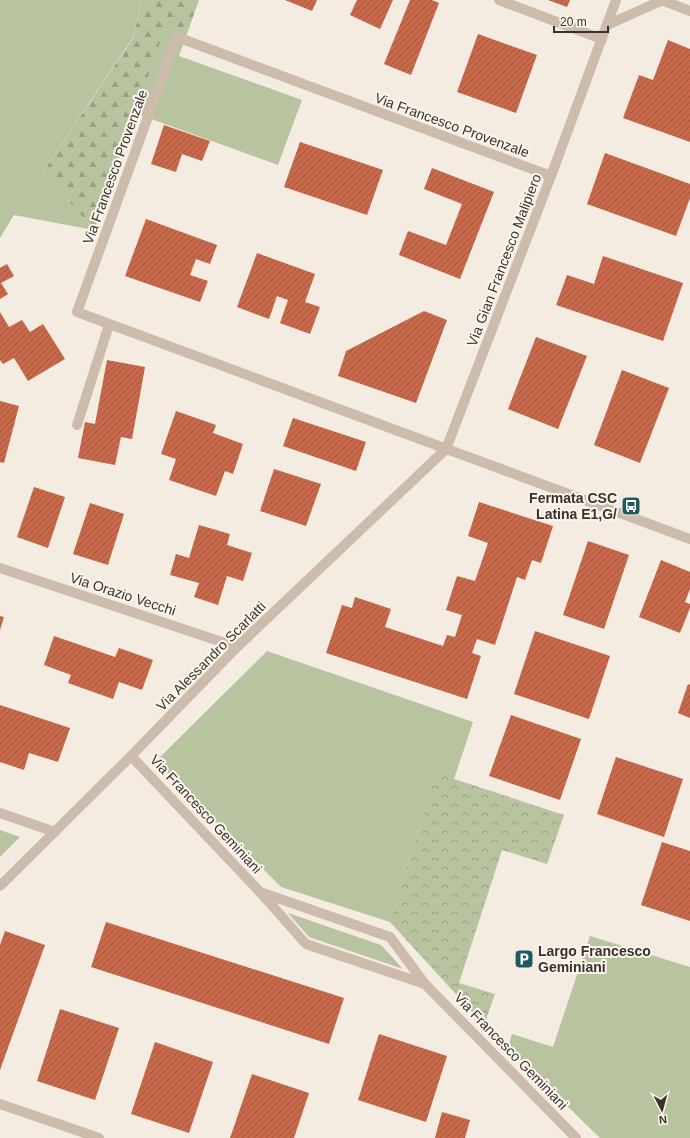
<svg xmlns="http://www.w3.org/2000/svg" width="690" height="1138" viewBox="0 0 690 1138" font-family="Arial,sans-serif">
<defs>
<pattern id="forest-firs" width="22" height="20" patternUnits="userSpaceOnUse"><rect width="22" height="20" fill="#b8c4a0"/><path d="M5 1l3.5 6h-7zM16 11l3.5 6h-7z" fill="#97a083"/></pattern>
<pattern id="park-crowns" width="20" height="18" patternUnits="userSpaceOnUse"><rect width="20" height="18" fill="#b8c4a0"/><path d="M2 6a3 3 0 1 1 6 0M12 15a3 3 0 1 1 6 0" fill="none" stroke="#97a083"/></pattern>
<pattern id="building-hatch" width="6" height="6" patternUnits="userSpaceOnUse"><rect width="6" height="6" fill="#c8694b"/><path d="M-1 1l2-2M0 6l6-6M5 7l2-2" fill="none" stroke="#a4573f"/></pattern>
</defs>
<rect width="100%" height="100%" fill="#f4ebe1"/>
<g fill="#b8c4a0">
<path d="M0,0H142L133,37L43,172L94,230L14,215L0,238Z"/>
<path d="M166,24L188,31L179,56L302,100L278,165L135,113Z"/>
<path d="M267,651L473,722L454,779L436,774L390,922L281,887L156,761Z"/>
<path d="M0,830L20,837L0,857Z"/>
<path d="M288,913L381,945L403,969L309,937Z"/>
<path d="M590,936L690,967V1138H600L508,1048L512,1034L553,1047Z"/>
</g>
<path fill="url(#forest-firs)" d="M142,0H199L188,31L166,25L94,230L43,172L133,38Z"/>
<path fill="url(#park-crowns)" d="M436,773L564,815L547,864L502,850L459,983L495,994L484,1025L390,922Z"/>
<g fill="url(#building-hatch)">
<path d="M285,0H317L312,11Z"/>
<path d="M357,0H393L380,29L350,15Z"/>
<path d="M410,0H432L439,3L411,75L384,64Z"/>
<path d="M548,0H570L567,7Z"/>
<path d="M478,34L537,55L516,113L457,92Z"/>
<path d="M668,40L690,49V142L623,118L639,75L653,80Z"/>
<path d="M164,125L210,141L202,161L182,154L176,172L151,164Z"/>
<path d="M300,142L383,170L367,215L284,187Z"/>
<path d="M605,153L690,184V198L676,236L587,204Z"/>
<path d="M432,168L494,192L460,279L399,255L408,231L446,245L462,204L424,189Z"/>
<path d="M146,219L217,245L210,264L196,259L190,275L208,281L200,302L125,276Z"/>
<path d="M257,253L315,274L305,302L320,307L310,334L280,323L288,300L277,296L269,319L237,307Z"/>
<path d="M603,256L683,283L663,341L556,305L567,275L594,284Z"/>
<path d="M7,264L14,276L1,283L8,294L0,299V268Z"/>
<path d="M424,311L447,320L416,403L338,376L346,351Z"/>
<path d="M0,312L9,327L22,320L30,332L43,324L65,359L28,381L14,358L3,364L0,360Z"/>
<path d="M536,337L587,356L558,429L508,409Z"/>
<path d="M107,360L145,367L132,439L121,437L115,465L78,458L85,422L95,424Z"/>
<path d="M622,370L669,388L640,463L594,445Z"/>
<path d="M0,401L19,406L4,463L0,462Z"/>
<path d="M176,411L216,425L213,433L243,444L233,474L225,471L216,496L169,480L176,459L161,454Z"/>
<path d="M293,418L366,442L356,471L283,446Z"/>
<path d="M274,469L321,484L306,526L260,511Z"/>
<path d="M34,487L65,497L48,548L17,537Z"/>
<path d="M479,502L553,526L541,563L532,560L525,580L517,577L495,645L477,639L472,653L481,656L467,699L326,653L342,605L352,608L355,597L391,609L385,627L443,646L447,635L455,637L462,615L446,610L457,576L475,581L488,543L468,536Z"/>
<path d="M90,503L124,514L108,565L73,554Z"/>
<path d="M199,525L230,534L227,545L252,553L243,581L227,576L218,605L194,597L199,583L170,575L176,554L189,558Z"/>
<path d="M588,541L629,555L604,629L563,615Z"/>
<path d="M661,560L690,572V589L685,602L690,604V608L680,633L639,617Z"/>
<path d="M0,616L4,617L0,630Z"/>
<path d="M535,631L610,656L589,719L514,694Z"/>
<path d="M54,636L115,657L119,648L153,660L142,690L119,682L113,699L68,683L71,675L44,665Z"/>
<path d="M688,684L690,685V718L678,713Z"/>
<path d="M0,705L70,728L58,762L29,753L24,770L0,762Z"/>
<path d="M511,715L581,739L560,800L489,776Z"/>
<path d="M616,757L683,779L664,837L597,814Z"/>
<path d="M662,842L690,851V921L641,905Z"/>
<path d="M106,922L344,998L329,1044L91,967Z"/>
<path d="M5,931L45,945L0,1070V945Z"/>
<path d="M60,1009L119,1028L95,1100L37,1081Z"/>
<path d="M379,1034L447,1056L426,1122L358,1100Z"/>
<path d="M155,1042L213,1062L189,1133L131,1114Z"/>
<path d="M252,1074L309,1093L294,1138H230Z"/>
<path d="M442,1112L470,1120L465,1138H435Z"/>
</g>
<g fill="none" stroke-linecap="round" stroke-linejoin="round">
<g stroke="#cdbbac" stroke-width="10">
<path d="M499,0L602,39"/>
<path d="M662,0L690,11"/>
<path d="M607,25L663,0"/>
<path d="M551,176L177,37L77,312L690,539"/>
<path d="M77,425L109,325"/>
<path d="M0,568L237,647"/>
<path d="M131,756L260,892L306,944L425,984"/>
<path d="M0,813L55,832"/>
<path d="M0,886L131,756L237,647L446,449L551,176L616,0"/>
<path d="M260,892L390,937L425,984L576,1138"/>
<path d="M0,1104L99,1138"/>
</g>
</g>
<defs>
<symbol id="bus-square" viewBox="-11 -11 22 22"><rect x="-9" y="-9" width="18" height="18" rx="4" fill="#1f5a5e" stroke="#fbf5ee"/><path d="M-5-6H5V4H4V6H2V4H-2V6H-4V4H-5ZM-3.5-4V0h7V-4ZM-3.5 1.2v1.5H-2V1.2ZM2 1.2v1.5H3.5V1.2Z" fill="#fff"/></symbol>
<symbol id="parking-square" viewBox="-11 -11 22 22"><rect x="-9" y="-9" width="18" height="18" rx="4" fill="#1f5a5e" stroke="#fbf5ee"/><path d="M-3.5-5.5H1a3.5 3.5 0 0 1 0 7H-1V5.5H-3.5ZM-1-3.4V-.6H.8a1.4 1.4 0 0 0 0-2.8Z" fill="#fff"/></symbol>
</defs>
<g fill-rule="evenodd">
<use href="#bus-square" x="620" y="495" width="22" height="22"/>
<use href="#parking-square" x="513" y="948" width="22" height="22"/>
</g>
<g text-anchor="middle" stroke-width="4" stroke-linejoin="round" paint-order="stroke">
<g font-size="14" fill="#3b302b" stroke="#fbf5ee">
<text transform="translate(452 125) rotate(20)" y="5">Via Francesco Provenzale</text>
<text transform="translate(115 167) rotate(-70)" y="5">Via Francesco Provenzale</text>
<text transform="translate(504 260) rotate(-69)" y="5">Via Gian Francesco Malipiero</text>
<text transform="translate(123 594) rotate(18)" y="5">Via Orazio Vecchi</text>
<text transform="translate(211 656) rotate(-45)" y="5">Via Alessandro Scarlatti</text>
<text transform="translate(206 814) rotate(47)" y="5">Via Francesco Geminiani</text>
<text transform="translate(511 1051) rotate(46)" y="5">Via Francesco Geminiani</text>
</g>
<g font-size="14" font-weight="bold" fill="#3b302b" stroke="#fbf5ee" text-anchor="end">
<text x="617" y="503">Fermata CSC<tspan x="617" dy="16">Latina E1,G/</tspan></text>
<text x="538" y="956" text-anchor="start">Largo Francesco<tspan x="538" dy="16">Geminiani</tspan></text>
</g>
</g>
<g transform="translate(662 1110) rotate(174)" stroke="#fbf5ee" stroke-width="3" paint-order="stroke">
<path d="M0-3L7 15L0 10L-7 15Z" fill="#3b302b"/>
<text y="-6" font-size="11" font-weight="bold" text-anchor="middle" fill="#3b302b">N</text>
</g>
<path d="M554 26v6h54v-6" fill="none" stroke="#3b302b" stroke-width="2"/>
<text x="560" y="26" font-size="12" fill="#3b302b" stroke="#fbf5ee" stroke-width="3" paint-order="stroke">20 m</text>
</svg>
